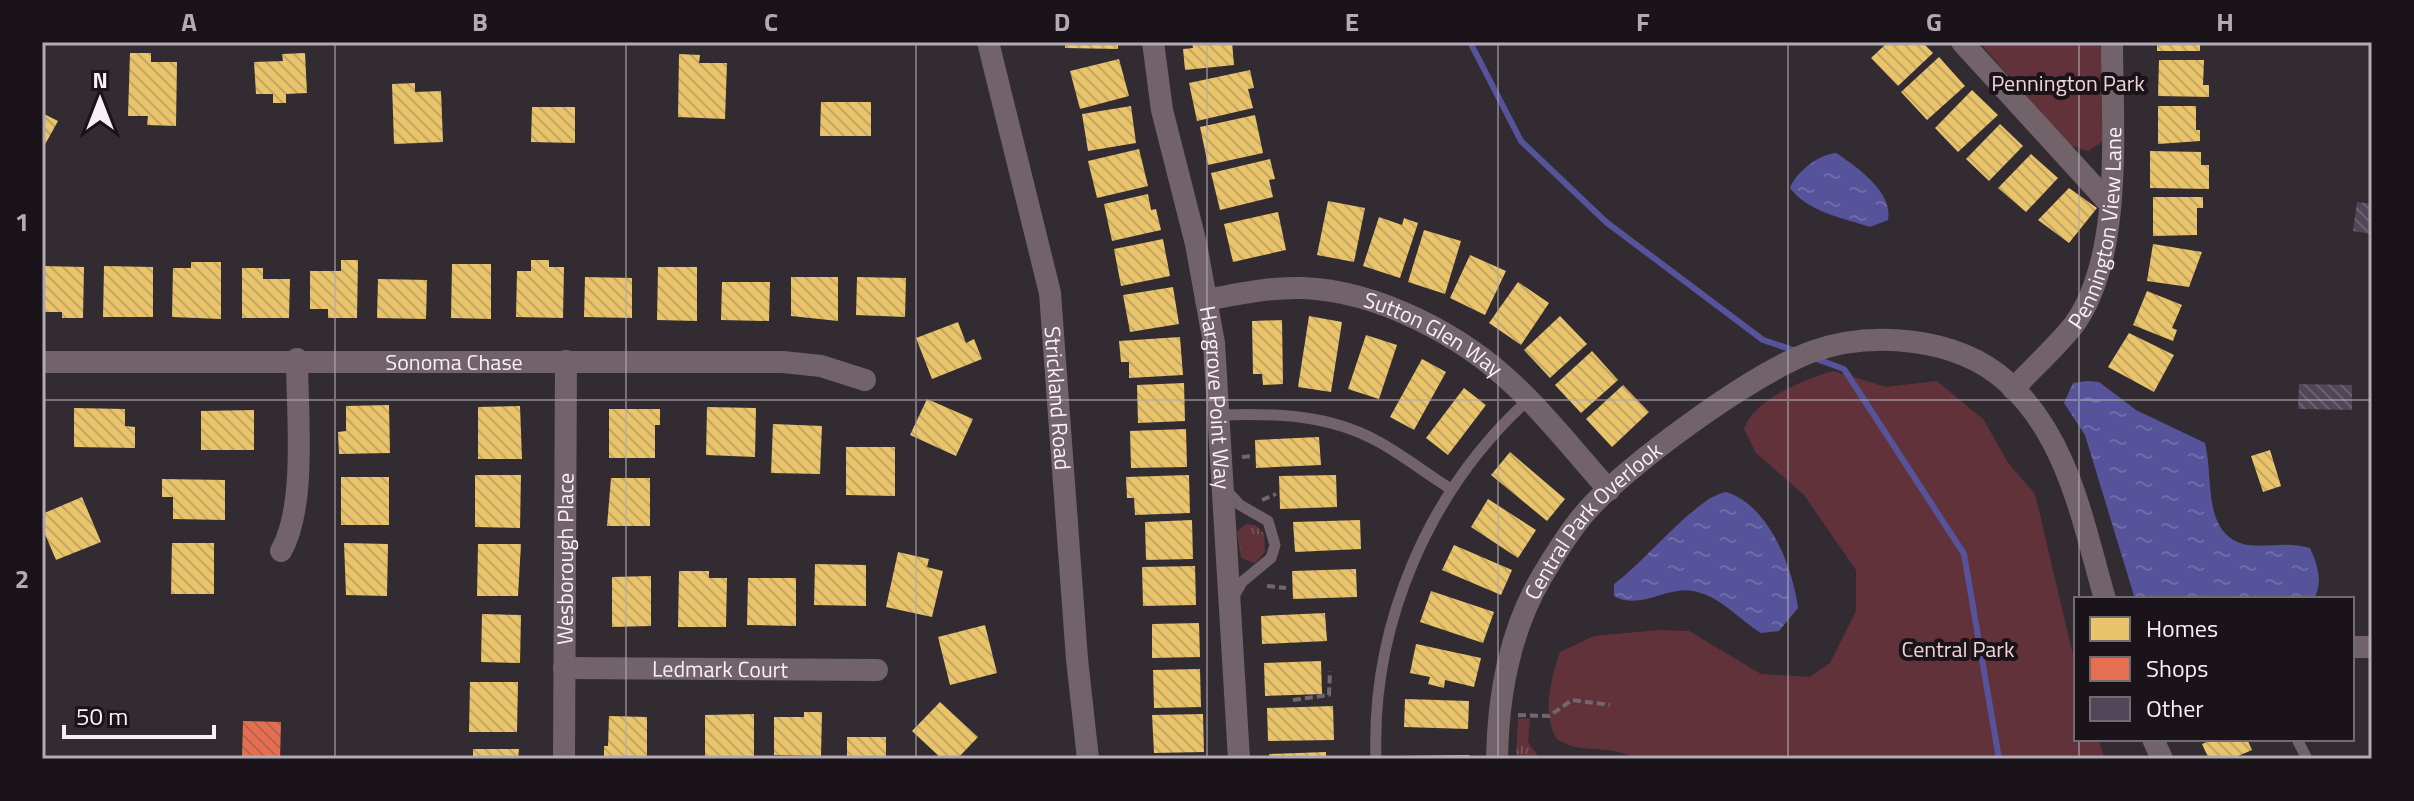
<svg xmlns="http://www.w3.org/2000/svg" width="2414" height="801" viewBox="0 0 2414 801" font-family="'Titillium Web',sans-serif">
<defs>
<pattern id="grass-tufts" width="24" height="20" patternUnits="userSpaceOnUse" patternTransform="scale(2)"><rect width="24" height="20" fill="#62323a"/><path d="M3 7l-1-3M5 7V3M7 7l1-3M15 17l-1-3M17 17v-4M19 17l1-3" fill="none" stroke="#795057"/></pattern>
<pattern id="water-ripples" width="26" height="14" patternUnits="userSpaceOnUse" patternTransform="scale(2)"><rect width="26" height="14" fill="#56539b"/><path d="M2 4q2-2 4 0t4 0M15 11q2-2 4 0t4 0" fill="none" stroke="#6f6caa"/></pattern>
<pattern id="homes-back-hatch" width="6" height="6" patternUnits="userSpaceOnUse" patternTransform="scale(2)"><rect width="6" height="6" fill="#e9c46a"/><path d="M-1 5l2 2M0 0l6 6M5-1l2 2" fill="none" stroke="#c2a562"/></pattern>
<pattern id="shops-back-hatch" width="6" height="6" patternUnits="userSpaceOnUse" patternTransform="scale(2)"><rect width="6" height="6" fill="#e76f51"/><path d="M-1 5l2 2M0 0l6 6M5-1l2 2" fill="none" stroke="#b8634f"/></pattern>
<pattern id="building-back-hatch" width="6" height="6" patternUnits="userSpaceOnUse" patternTransform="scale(2)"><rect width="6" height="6" fill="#504657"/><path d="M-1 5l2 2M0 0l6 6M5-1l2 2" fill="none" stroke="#6a6170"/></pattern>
</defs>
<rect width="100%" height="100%" fill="#322c32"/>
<g fill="url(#grass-tufts)">
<path d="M1246,524L1255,525L1264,534L1265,552L1255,563L1241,558L1237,532Z"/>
<path d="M1518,718L1530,719L1528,742L1540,759H1516Z"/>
</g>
<g fill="#62323a">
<path d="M1979,42H2110L2105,140L2088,151L2069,145Z"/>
<path d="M1833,371L1886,387L1937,381L1984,420L2008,463L2035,494L2076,668V739H2098L2105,759H1637C1605,742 1582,756 1557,739C1541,713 1551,679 1560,652L1594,636L1659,630L1689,631L1761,674L1810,677L1830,663L1856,611V570L1804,495L1756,453L1744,429C1755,398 1804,380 1833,371Z"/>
</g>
<g fill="url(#water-ripples)">
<path d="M1836,153C1856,166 1894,193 1888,220L1870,227C1843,218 1808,212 1790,188C1796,172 1819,154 1836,153Z"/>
<path d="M2087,381L2099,382L2136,410L2205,443C2214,477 2201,537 2248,545C2270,548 2287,541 2310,548C2318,566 2323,581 2314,599H2135L2085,435L2064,403L2073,383Z"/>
<path d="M1726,492C1769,505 1793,568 1798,608L1779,631L1761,633C1738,619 1721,596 1693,591C1666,586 1640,611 1614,596V584C1643,564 1697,496 1726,492Z"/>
</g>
<g fill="url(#homes-back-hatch)">
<path d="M1065,42H1118V49L1065,48Z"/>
<path d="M1192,42H1232L1234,65L1185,70L1183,49L1193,48Z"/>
<path d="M1888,42H1922L1933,53L1898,86L1871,58Z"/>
<rect x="2157" y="42" width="43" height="9"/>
<path d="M130,53H151V62H177L176,126L147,125L148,116H128Z"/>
<path d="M305,53L307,93L286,94V103H273V94H256L254,62L283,61L282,54Z"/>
<path d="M679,54L700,55L699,63H727L725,119L678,117Z"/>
<path d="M1939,57L1965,86L1927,120L1901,92Z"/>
<path d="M1119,59L1129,96L1080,109L1070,71Z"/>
<path d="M2159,60H2204L2203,85H2209V97L2158,96Z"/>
<path d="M1250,70L1254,88L1248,89L1253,108L1197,121L1189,83Z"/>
<path d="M415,83V92L441,91L443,142L394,144L392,84Z"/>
<path d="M1972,90L1998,115L1958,152L1935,128Z"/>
<path d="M821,102H871V136H820Z"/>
<path d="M1131,106L1136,143L1088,151L1082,114Z"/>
<path d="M2158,106H2196V130H2200V141L2158,144Z"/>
<path d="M532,107H575V143L531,142Z"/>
<path d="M42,113L58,121L42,150Z"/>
<path d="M1255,115L1263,153L1208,165L1200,127Z"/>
<path d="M2000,124L2023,146L1989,181L1966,159Z"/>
<path d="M1139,149L1148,186L1097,198L1088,161Z"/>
<path d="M2150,151L2201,152V165H2209V189L2150,188Z"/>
<path d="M2031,154L2058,178L2026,212L1998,188Z"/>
<path d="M1270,159L1275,179L1269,180L1273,197L1220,210L1211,173Z"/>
<path d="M2069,188L2097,208L2069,243L2038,220Z"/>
<path d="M1148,194L1151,210L1156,209L1161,230L1112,241L1104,204Z"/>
<path d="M2153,197H2203V208H2197V235L2153,236Z"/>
<path d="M1328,201L1365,208L1354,262L1317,255Z"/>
<path d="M1278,212L1286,250L1233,262L1224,224Z"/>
<path d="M1379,217L1402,225L1404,218L1418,223L1400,278L1363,266Z"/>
<path d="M1424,230L1461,241L1445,294L1408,282Z"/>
<path d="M1163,239L1170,276L1121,286L1114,249Z"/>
<path d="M2153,244L2202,252L2189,287L2147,281Z"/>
<path d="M1470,255L1506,271L1485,315L1450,298Z"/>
<path d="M341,260H358L357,318H328V309H310V271H341Z"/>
<path d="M531,260H549V267H564L563,318L516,317L517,271H531Z"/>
<path d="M191,262H221V319L172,317L173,268H191Z"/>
<path d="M452,264H491V319L451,318Z"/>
<path d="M42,266L84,267L83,318H62V312H42Z"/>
<path d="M104,266L153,267V317H103Z"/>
<path d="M658,267H697V321L657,320Z"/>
<path d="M242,268H263V279H290L289,318H242Z"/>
<path d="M585,277L632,278V318L584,317Z"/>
<path d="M791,277H838V321L791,316Z"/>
<path d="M857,277L906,278L905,317L856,315Z"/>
<path d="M378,279L427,280L426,319L377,318Z"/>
<path d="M722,282H770L769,321L721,320Z"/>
<path d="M1518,282L1549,303L1521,345L1489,323Z"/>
<path d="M1173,287L1179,324L1130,332L1123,295Z"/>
<path d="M2147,291L2182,305L2172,328L2177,330L2173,341L2133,325Z"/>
<path d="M1309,316L1342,322L1331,392L1298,387Z"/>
<path d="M1560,316L1587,344L1550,378L1524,350Z"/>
<path d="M1282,320L1283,384L1263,385L1262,374H1253L1252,321Z"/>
<path d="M958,322L966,343L974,339L982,359L932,379L916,338Z"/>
<path d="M2129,333L2174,355L2154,392L2108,367Z"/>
<path d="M1366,335L1397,345L1379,399L1348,389Z"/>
<path d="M1180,337L1183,375L1129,378V362H1121L1119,341Z"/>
<path d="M1592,351L1618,380L1581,413L1555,385Z"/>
<path d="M1422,359L1446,372L1414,430L1390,417Z"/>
<path d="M1184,383L1185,421L1138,423L1137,385Z"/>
<path d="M1623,385L1649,412L1612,447L1586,419Z"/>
<path d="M1464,388L1486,405L1448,455L1426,438Z"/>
<path d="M927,399L973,419L956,456L910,435Z"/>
<path d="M389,405L390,453L339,454L338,432L346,431V406Z"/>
<path d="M520,406L522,459H478V407Z"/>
<path d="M707,407L756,408L755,457L706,455Z"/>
<path d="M74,408L125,409V426L135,427V448L74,447Z"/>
<path d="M609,409H660V425H655V458H609Z"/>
<path d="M254,410V450H201V411Z"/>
<path d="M773,424L822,426L820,474L771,473Z"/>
<path d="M1186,429L1187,467L1131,468L1130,431Z"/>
<path d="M1319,437L1321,465L1256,468L1255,440Z"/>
<path d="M846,447H895V496L846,495Z"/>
<path d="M2270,450L2281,486L2263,492L2251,456Z"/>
<path d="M1510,452L1565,499L1547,521L1491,475Z"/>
<path d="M475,475H521L520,528L475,527Z"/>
<path d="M1189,475L1190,513L1135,515L1134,498H1127L1126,477Z"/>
<path d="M1336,475L1337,507L1280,509L1279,476Z"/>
<rect x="341" y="477" width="48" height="48"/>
<path d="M611,478H650V526H607Z"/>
<path d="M162,479L225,480V520L173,519V497H162Z"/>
<path d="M82,497L101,542L56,560L42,527V514Z"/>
<path d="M1488,499L1536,530L1518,558L1471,527Z"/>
<path d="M1192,520L1193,559L1146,560L1145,522Z"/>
<path d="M1360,520L1361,549L1295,552L1293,522Z"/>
<path d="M172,543H214V594H171Z"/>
<path d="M344,543L388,544L387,596L346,595Z"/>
<path d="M478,544H521L518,596H477Z"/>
<path d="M1454,545L1512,570L1501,595L1442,570Z"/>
<path d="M898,552L929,559L927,567L943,571L932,617L886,607Z"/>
<path d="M815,564L866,565V606L814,605Z"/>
<path d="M1195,566L1196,605L1143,606L1142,567Z"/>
<path d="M1356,569L1357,597L1293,599L1292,571Z"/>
<path d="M679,571H709V578H727L726,627H678Z"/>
<path d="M651,576V626L612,627V577Z"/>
<path d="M748,578H796V626L747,625Z"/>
<path d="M1431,591L1494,612L1483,643L1420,622Z"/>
<path d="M1325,613L1327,641L1262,644L1261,616Z"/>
<path d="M482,614L521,615L520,663L481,662Z"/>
<path d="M1199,623L1200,657L1152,658V624Z"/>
<path d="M985,625L997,673L950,685L938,637Z"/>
<path d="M1416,644L1481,658L1474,687L1445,680L1444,688L1428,684L1430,677L1410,673Z"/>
<path d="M1321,661L1322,694L1265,696L1264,663Z"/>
<path d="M1200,669L1201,707L1154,708L1153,670Z"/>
<path d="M470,682H518L517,732H469Z"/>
<path d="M1405,699L1469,701L1468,729L1404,727Z"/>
<path d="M940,702L978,737L957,759H942L912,731Z"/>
<path d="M1333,706L1334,740L1268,741L1267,708Z"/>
<path d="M804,712H822L821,756L774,755V717H804Z"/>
<path d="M754,714V759H705V715Z"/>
<path d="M1203,714L1204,752L1154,753L1152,715Z"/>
<path d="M609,716L647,717V759H604V746H608Z"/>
<rect x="847" y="737" width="39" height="22"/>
<path d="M2214,739H2247L2252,750L2231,759H2209L2202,744Z"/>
<path d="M473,749H519L518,759H473Z"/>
<path d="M1326,752V759H1270L1269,754Z"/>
<path d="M1469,755V759H1399V756Z"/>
</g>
<path fill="url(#shops-back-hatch)" d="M243,721L281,722L280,759H242Z"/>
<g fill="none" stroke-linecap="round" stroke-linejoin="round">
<g stroke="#56539b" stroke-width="6">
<path d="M1470,42L1521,141L1606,222L1763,340L1796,351"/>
<path d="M1814,358L1844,369L1964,554L1999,759"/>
</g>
</g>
<g fill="url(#building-back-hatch)">
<path d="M2357,202L2372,204V234L2353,231Z"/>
<path d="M2299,384L2352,385V410L2298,409Z"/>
</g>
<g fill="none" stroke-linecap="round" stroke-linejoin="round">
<g stroke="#72676e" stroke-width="4" stroke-dasharray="8 4" stroke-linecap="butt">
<path d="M1242,457L1252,456"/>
<path d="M1262,500L1276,494"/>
<path d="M1267,586L1286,588"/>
<path d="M1293,700L1329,695L1330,671"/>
<path d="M1518,715L1549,716L1572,700L1610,705"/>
</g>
<g stroke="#72626a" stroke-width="11">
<path d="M1218,415C1274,413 1329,414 1379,442C1404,456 1427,474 1451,489"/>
<path d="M1225,489L1240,505L1268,521L1275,545L1271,558L1242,582L1233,598"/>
<path d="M2297,739L2307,759"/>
<path d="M1376,759C1371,624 1429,490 1528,400"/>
</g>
<g stroke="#72626a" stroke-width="22">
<path id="s1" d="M988,42L1050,293L1077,659L1088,759"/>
<path id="s2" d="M1153,42L1162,110L1196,244L1214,343L1239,759"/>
<path d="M1962,42L2109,203"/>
<path id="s3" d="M1206,300C1238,294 1270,287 1303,288C1378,291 1462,335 1515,386C1549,418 1578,456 1609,490"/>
<path id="s4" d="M42,362H783L821,366L865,380"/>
<path id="s5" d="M2013,389C2033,368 2055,348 2073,326C2124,258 2112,125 2112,42"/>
<path d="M281,551C307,506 297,413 297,359"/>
<path d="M2352,647H2372"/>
<path id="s6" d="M564,668L877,670"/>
<path d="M2153,739L2162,759"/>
<path id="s7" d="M564,759L566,361"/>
<path id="s8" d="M1497,759C1498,697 1509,633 1541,578C1554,556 1568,533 1585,513C1625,466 1752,374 1811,352C1871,330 1957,337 2006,381C2068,436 2083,523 2105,599"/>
</g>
</g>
<path fill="none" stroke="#b3abb3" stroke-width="2" stroke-opacity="0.55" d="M335,42V759M626,42V759M916,42V759M1207,42V759M1498,42V759M1788,42V759M2079,42V599M42,400H2372M2079,739V759"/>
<g text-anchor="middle" stroke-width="8" stroke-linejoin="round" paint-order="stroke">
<g font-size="22" fill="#efd4d6" stroke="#1a131a">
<text x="2068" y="91">Pennington Park</text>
<text x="1958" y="657">Central Park</text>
</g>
<g font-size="22" fill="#f9eff8" stroke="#1a131a">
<text dy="8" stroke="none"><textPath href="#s5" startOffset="190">Pennington View Lane</textPath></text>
<text dy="8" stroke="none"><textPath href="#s3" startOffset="238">Sutton Glen Way</textPath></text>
<text dy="8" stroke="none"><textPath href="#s4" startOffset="412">Sonoma Chase</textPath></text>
<text dy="8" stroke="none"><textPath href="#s1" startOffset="364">Strickland Road</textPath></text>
<text dy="8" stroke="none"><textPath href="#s2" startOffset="362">Hargrove Point Way</textPath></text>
<text dy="8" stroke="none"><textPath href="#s8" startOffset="266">Central Park Overlook</textPath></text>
<text dy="8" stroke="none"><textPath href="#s7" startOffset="200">Wesborough Place</textPath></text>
<text dy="8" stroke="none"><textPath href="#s6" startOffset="156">Ledmark Court</textPath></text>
</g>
</g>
<rect width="2414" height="801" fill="none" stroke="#1a131a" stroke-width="88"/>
<rect x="2074" y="597" width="280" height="144" fill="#1a131a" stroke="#736b73" stroke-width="2"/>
<rect x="2090" y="617" width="40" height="24" fill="#e9c46a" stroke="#736b73" stroke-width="2"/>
<text x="2146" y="637" font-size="24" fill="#f9eff8">Homes</text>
<rect x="2090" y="657" width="40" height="24" fill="#e76f51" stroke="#736b73" stroke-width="2"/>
<text x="2146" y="677" font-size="24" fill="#f9eff8">Shops</text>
<rect x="2090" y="697" width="40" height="24" fill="#504657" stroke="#736b73" stroke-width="2"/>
<text x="2146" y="717" font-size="24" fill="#f9eff8">Other</text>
<g transform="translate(100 100)" stroke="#1a131a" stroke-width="6" paint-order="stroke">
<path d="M0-6L14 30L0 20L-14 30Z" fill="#f9eff8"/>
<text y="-12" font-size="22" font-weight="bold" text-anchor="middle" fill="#f9eff8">N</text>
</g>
<path d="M64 725v12h150v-12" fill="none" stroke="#f9eff8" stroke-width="4"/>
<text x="76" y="725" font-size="24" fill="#f9eff8" stroke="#1a131a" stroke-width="6" paint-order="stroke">50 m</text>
<rect x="44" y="44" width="2326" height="713" fill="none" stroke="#b3abb3" stroke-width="3"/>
<g font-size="26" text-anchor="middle" font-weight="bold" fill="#b3abb3">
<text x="189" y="31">A</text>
<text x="480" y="31">B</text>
<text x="771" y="31">C</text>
<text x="1062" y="31">D</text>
<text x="1352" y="31">E</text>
<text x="1643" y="31">F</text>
<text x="1934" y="31">G</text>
<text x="2225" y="31">H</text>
<text x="22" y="231">1</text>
<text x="22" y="588">2</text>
</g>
</svg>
